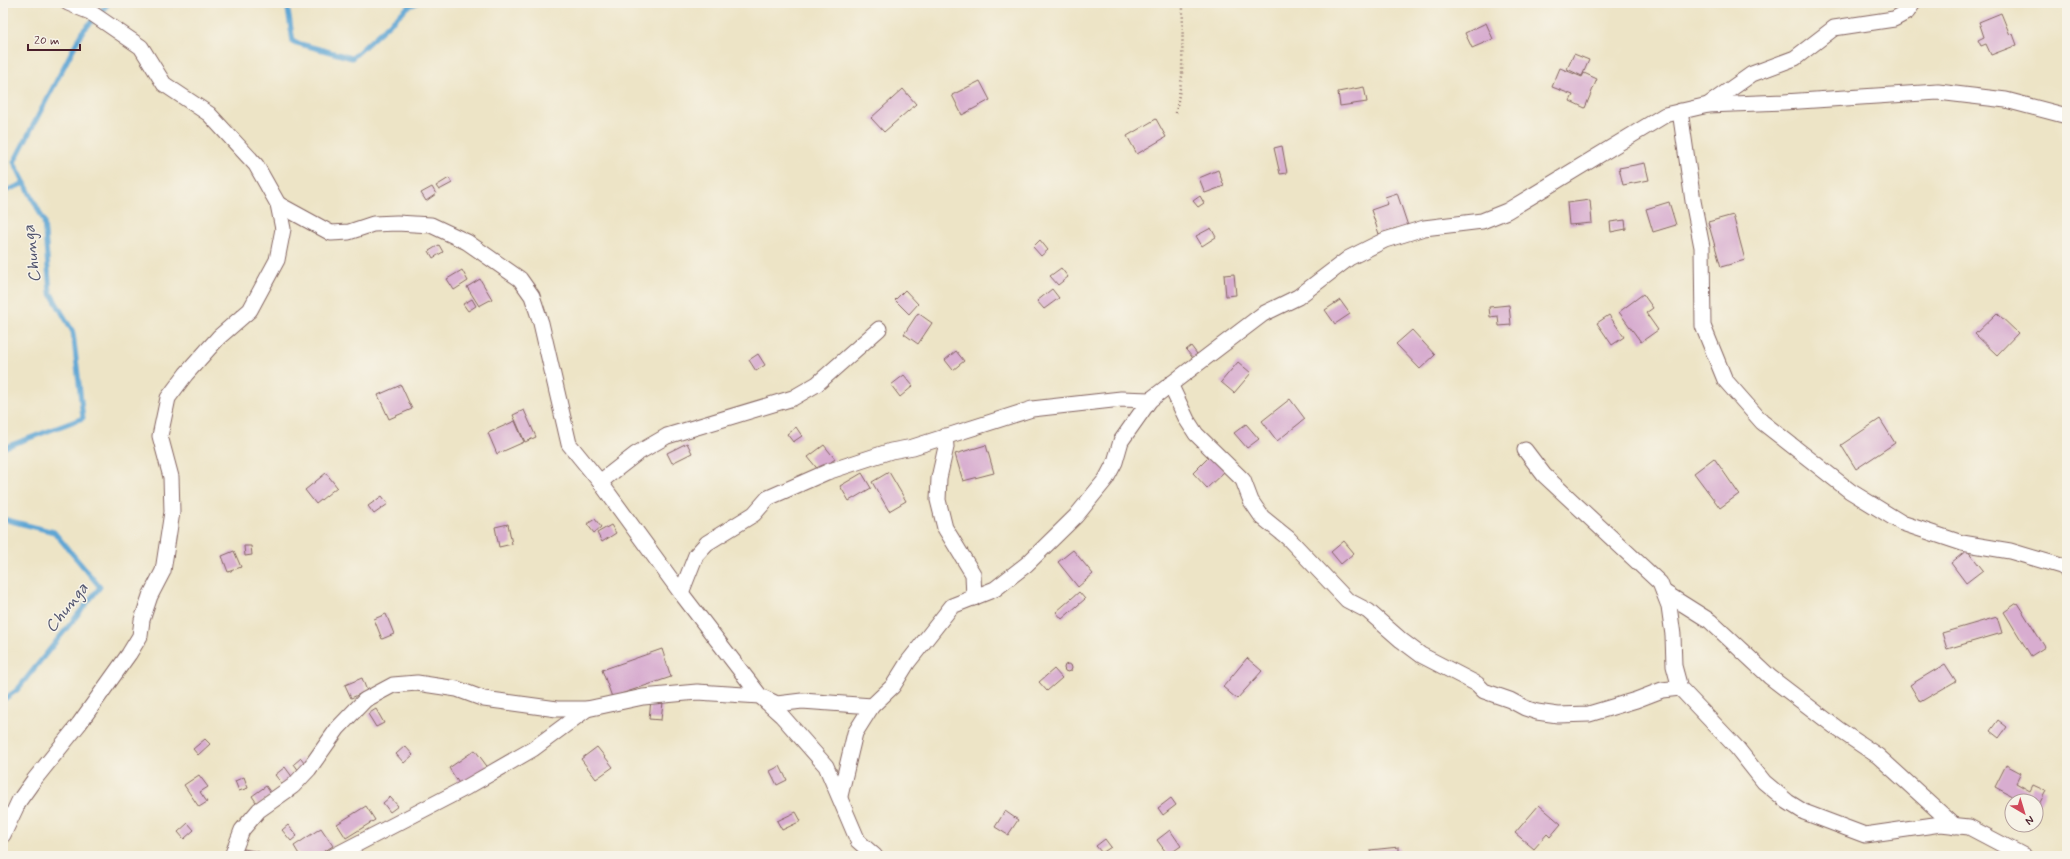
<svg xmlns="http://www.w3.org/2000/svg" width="2070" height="859" viewBox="0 0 2070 859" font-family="Mynerve,sans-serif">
<rect width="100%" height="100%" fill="#f7f3e8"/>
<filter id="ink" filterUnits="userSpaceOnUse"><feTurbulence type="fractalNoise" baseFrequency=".025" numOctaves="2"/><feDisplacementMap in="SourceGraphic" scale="8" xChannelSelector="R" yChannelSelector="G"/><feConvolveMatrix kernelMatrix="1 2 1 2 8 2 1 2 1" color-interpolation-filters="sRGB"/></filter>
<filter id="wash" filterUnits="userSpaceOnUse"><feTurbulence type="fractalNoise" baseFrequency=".012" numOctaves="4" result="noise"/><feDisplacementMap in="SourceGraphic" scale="16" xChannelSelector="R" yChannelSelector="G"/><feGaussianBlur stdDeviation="0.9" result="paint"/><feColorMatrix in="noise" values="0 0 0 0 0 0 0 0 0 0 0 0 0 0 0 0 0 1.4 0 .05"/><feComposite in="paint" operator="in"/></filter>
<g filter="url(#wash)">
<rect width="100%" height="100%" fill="#ede4c6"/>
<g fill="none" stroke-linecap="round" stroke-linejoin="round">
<g stroke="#5ea6d4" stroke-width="5">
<path d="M287,3L293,42L352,58L408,7L417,3"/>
<path d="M3,192L25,183"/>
<path d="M3,448L83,418L73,332L50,292L44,221L14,162L82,32L109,3"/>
<path d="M3,519L54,532L100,587L17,690L3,700"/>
</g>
</g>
<g id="blocks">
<g fill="#d8add0">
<path d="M2001,13L2010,35L2013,34L2017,45L1991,55L1986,44L1981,46L1978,40L1984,37L1979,22Z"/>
<path d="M1486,23L1493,39L1472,48L1465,33Z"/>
<path d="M1574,54L1589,60L1582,76L1567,69Z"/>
<path d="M1560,68L1582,77L1584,73L1597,79L1585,108L1570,101L1573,95L1552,87Z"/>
<path d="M980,81L990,100L962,115L952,95Z"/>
<path d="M1364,87L1367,102L1340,106L1338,92Z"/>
<path d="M903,89L916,104L884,132L871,118Z"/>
<path d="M1156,119L1166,137L1137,154L1127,136Z"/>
<path d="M1282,146L1287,173L1280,174L1274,148Z"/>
<path d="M1645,163L1649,180L1623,185L1619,168Z"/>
<path d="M1218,170L1224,186L1205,193L1199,178Z"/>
<path d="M449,178L452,183L439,190L436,186Z"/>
<path d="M432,187L436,194L426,201L421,193Z"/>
<path d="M1397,193L1409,229L1398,233L1397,228L1379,234L1371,210L1388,204L1385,197Z"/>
<path d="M1200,196L1204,203L1198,207L1193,201Z"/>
<path d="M1590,200L1592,223L1569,225L1567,203Z"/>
<path d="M1669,202L1676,225L1653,232L1646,209Z"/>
<path d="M1733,215L1745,260L1721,267L1708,222Z"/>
<path d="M1625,220L1626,229L1611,232L1610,222Z"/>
<path d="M1211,228L1216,237L1202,246L1196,236Z"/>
<path d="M1040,240L1048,250L1041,256L1033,247Z"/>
<path d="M439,245L443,252L433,258L429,251Z"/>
<path d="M1061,268L1068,277L1058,285L1050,276Z"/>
<path d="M462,270L468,281L454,290L447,279Z"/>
<path d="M1234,274L1236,295L1226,296L1224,275Z"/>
<path d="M480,279L492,299L479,306L467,287Z"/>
<path d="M1052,289L1059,298L1044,309L1037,301Z"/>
<path d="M905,290L918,304L909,314L895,300Z"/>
<path d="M1643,294L1653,308L1646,313L1658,330L1641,342L1619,312Z"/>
<path d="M472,299L476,306L468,311L463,304Z"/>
<path d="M1340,300L1350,314L1335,324L1325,310Z"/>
<path d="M1509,305L1511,325L1499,326L1498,316L1490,317L1489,307Z"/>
<path d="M918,313L932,323L918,344L904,334Z"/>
<path d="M1997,313L2018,333L1997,355L1975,334Z"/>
<path d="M1609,315L1624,337L1612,345L1597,323Z"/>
<path d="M1412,330L1435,355L1420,369L1396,344Z"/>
<path d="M1191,346L1197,354L1193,358L1186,350Z"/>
<path d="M956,351L964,361L953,370L945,360Z"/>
<path d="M758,354L765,365L756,371L749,360Z"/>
<path d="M1238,362L1251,373L1234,393L1221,382Z"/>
<path d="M904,375L913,386L900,397L891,385Z"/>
<path d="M401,385L412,409L389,419L378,395Z"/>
<path d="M1290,399L1305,419L1277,441L1262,421Z"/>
<path d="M524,410L536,437L525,442L513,415Z"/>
<path d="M1880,419L1895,443L1856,469L1841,445Z"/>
<path d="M515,421L524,442L497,454L488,433Z"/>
<path d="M1246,424L1259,439L1247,448L1234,433Z"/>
<path d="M796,427L802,436L793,442L787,434Z"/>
<path d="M687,443L692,453L672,463L667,453Z"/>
<path d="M824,445L835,459L819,471L808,457Z"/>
<path d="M986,445L994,473L963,481L955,454Z"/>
<path d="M1211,455L1225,471L1207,488L1193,473Z"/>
<path d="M1714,458L1739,494L1720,508L1694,473Z"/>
<path d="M889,472L906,501L889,511L872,482Z"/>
<path d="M326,473L337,487L316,504L305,490Z"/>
<path d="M862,473L871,488L849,501L840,486Z"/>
<path d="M382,496L388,504L374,514L368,506Z"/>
<path d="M595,519L601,527L594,533L587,524Z"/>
<path d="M508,524L512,544L499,547L495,527Z"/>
<path d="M611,525L616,533L602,542L597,533Z"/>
<path d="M1344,541L1354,553L1341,564L1331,552Z"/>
<path d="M244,546H251L252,555L245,556Z"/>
<path d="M1073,550L1093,574L1078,587L1058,562Z"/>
<path d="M1967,550L1983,570L1966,583L1951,563Z"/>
<path d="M234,551L241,567L228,572L222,556Z"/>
<path d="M1079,592L1085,599L1062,619L1056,612Z"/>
<path d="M2017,603L2045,647L2031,656L2004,612Z"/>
<path d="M386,614L394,634L382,639L374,619Z"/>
<path d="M1997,617L2002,633L1947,649L1942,633Z"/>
<path d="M662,649L671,677L612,697L602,670Z"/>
<path d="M1247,658L1262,671L1237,699L1223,687Z"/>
<circle cx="1068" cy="668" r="4"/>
<path d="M1945,664L1956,681L1920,702L1910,685Z"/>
<path d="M1054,669L1062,678L1047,691L1039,682Z"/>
<path d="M362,678L367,691L351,698L345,685Z"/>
<path d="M651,700L663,702L661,720L649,719Z"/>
<path d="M376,709L384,723L376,727L368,714Z"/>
<path d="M1998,720L2007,727L1999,738L1990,731Z"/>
<path d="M205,739L210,744L198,755L193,749Z"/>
<path d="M405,746L413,755L404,763L396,754Z"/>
<path d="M597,747L613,767L596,779L581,759Z"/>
<path d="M475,750L489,769L462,788L449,768Z"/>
<path d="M301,758L307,766L299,771L294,764Z"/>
<path d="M2006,765L2021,773L2016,783L2030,791L2033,785L2046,791L2036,810V801H2021L1995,787Z"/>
<path d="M780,766L787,780L777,785L770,771Z"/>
<path d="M285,767L293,778L283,785L275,775Z"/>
<path d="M199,775L208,787L200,792L207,802L199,807L184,785Z"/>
<path d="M244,777L248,788L239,791L235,781Z"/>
<path d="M266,786L272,795L258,805L252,796Z"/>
<path d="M390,797L398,806L390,812L383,803Z"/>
<path d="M1171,798L1176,805L1163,815L1158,808Z"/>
<path d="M1539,805L1561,824L1550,837L1547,834L1534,849L1515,833Z"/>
<path d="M366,806L375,820L346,838L337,824Z"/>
<path d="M1005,811L1018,820L1008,835L995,827Z"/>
<path d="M796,812L801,821L782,830L777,821Z"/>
<path d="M188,823L194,830L184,839L178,832Z"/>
<path d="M288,825L297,836L291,841L282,830Z"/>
<path d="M321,828L333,846L317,856H300L294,846Z"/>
<path d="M1170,830L1181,846L1168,855L1157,840Z"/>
<path d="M1105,839L1111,847L1102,853L1096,846Z"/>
<path d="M1399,847V856H1371L1370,850Z"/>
<path d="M244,849L259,852L258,856H243Z"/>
</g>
</g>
</g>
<g filter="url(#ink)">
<use href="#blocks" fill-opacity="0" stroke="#836461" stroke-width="1"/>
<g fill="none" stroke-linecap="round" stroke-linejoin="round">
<defs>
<g id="street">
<path d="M1708,105L1784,102L1938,92L2006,100L2067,116"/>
<path d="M1680,111L1693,201L1702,247L1703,326L1725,380L1762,422L1850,491L1902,523L1962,543L2010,551L2061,566L2067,570"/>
<path d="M278,204L331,233L349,232L373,224L397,223L431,225L467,242L520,279L532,296L541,323L569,444L600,482L681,593L760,696L782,716L826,766L858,841L875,856"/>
<path d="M1170,384L1187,420L1196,434L1243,480L1251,501L1262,517L1288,538L1347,600L1368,611L1401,640L1421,655L1477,684L1484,691L1510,700L1525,708L1537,712L1558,715L1589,714L1636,700L1662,690L1680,688"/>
<path d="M945,436L946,447L939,478L938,500L945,528L973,574L974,598"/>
<path d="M1525,450L1544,475L1660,583L1669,606L1673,635L1674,666L1680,688L1737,748L1764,782L1788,802L1804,812L1865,835L1941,824L1969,827L2024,856"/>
<path d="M600,482L636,454L667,436L793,398L817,384L879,329"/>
<path d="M1664,592L1710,621L1770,677L1838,729L1878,756L1955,826"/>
<path d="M681,593L696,555L707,543L754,514L768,498L827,472L891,451L913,447L1032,409L1121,399L1150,400"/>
<path d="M840,796L855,733L872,706L893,686L908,662L952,606L995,589L1027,564L1076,516L1106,479L1115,462L1121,441L1150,400L1263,314L1298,297L1349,258L1385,240L1424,228L1482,221L1507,211L1665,115L1708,105L1752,74L1795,58L1834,28L1894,19L1907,12L1913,3"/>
<path d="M3,835L19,801L34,780L79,724L129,654L140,636L142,620L150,596L163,571L172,512L171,477L160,436L168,398L186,374L219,337L250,310L277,260L283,229L278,204L256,165L209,114L164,84L141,47L90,12L68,3"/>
<path d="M232,856L242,830L259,810L293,786L309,769L338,728L365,700L393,685L417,683L457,689L484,699L557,709H587"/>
<path d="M334,856L467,787L533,749L587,709L643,697L697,692L760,696L777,704L802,701L872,706"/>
</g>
</defs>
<use href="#street" stroke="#836461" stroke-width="17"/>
<path stroke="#836461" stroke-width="2.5" stroke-dasharray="1 3" stroke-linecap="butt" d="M1176,113L1182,76L1183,3"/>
<use href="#street" stroke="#fff" stroke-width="15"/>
</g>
</g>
<g text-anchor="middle" stroke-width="3" stroke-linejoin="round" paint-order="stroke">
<g font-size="17" font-style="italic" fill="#52556f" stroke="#f7f3e8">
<text transform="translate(31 254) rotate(-97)" y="6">Chunga</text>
<text transform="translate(66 607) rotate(-52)" y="6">Chunga</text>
</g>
</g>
<rect width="2070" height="859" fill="none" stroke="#f7f3e8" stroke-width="16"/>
<g transform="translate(2024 813) rotate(142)"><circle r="19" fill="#f7f3e8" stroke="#b29e9c"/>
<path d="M0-3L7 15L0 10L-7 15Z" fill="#d1495b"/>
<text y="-6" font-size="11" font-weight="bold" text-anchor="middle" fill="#4a1f2b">N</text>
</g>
<path d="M28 44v6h52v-6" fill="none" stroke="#4a1f2b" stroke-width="2"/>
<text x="34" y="44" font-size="12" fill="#4a1f2b" stroke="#f7f3e8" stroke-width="3" paint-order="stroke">20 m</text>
</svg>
